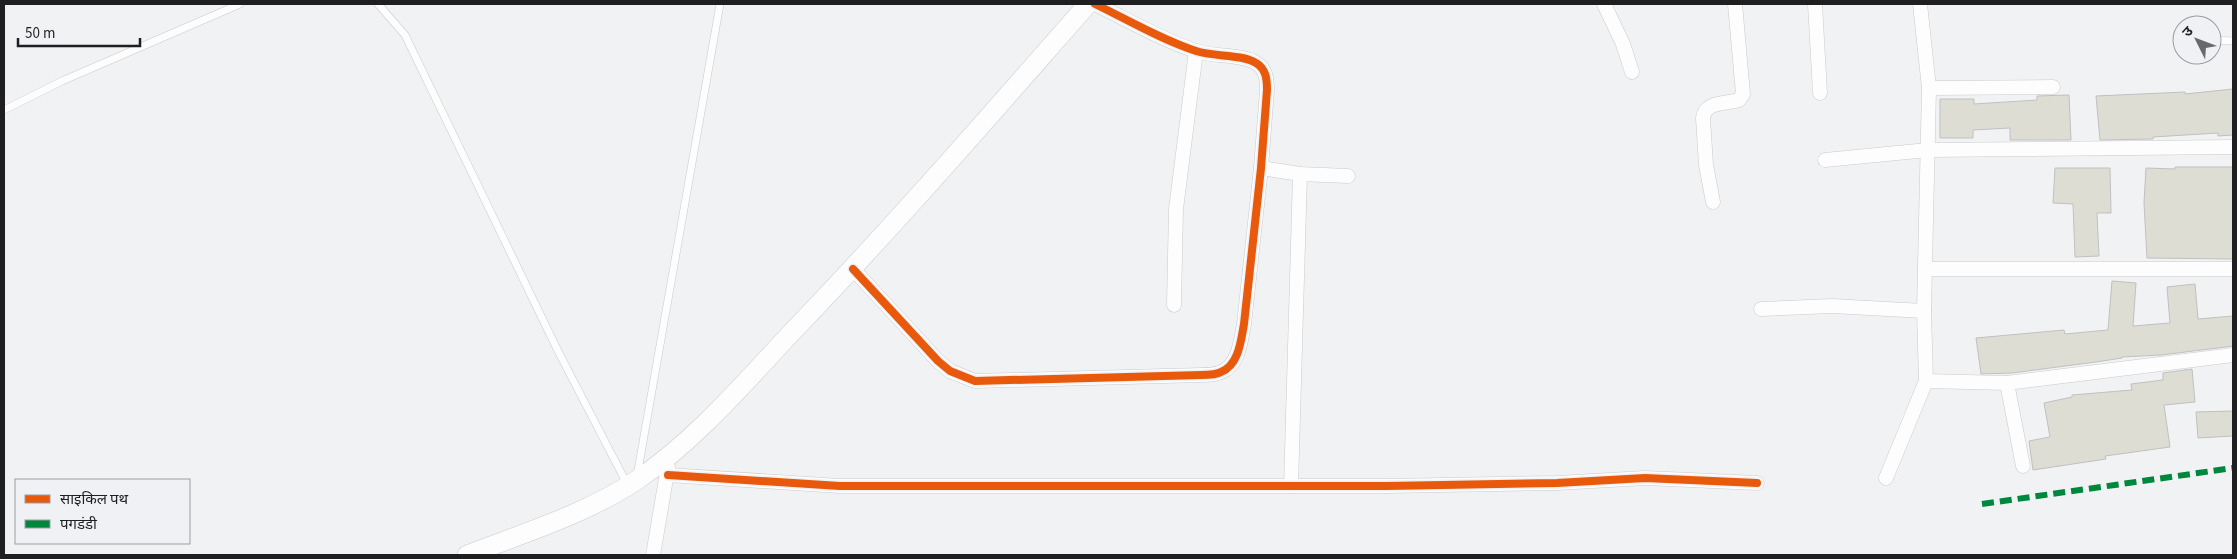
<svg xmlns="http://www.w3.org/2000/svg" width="2237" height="559" viewBox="0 0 2237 559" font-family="'Source Sans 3','Noto Sans Devanagari',sans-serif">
<rect width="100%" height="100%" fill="#f0f2f4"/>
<g fill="#deddd3" stroke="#c0c0c1">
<path d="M2233,89V135L2218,136V133L2153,137V139L2100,140L2096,96L2185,92V94Z"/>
<path d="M2069,95L2071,140H2010V128L1973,130V138H1940V99H1974V104L2037,100V96Z"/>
<path d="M2175,167H2233V259L2147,258L2144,203L2146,168L2175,169Z"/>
<path d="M2055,168H2110L2111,213H2097L2099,256L2075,257L2073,204L2053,203Z"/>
<path d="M2112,281L2136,283L2133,326L2170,323L2167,287L2195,284L2198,319L2233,316V346L2161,355L2122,357V358L2096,362L2012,373L1981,374L1976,338L2064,330L2065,334L2108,330Z"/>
<path d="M2192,369L2195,402L2164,405L2170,447L2105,456L2106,459L2033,470L2029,441L2050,437L2044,403L2072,397V395L2132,390L2131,384L2163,380V373Z"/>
<path d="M2233,411V436L2198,438L2196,412Z"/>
</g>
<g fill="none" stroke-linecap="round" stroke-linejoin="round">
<defs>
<g id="lane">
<path d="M378,4L405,35L558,351L627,484"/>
<path d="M2212,40L2233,41"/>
<path d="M4,110L62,81L240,4"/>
<path d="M637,476L720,4"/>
</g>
<g id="street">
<path d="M1604,4L1623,44L1632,72"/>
<path d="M1815,4L1820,93"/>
<path d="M1929,88L2053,87"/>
<path d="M1825,160L1928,150L2233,147"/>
<path d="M1261,168L1300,174L1348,176"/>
<path d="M1713,202L1706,165L1703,118C1705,101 1726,104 1739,100L1743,94L1735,4"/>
<path d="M853,269L938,361L950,371L975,381L1201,375C1207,375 1216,375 1221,372C1239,365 1241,340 1244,324L1261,168L1267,90C1267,79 1266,69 1256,63C1242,54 1214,57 1196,51C1162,40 1128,20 1095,4"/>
<path d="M1925,269H2233"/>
<path d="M1174,305L1176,209L1196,51"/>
<path d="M1761,309L1832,306L1924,311"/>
<path d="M1926,381L2007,383L2233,355"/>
<path d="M2007,383L2023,466"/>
<path d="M668,475L840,486H1386L1557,483L1645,478L1757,483"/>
<path d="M1886,478L1926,381L1924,311L1929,88L1920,4"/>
<path d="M1291,486L1300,174"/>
<path d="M653,555L668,467"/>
</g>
<path id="secondary" d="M467,555C524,533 586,514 637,480C696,440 744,383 793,331C895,225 991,114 1088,4"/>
</defs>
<use href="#lane" stroke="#cacacc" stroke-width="8"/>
<use href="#street" stroke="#cacacc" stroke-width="15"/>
<use href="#secondary" stroke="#cacacc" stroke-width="20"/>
<use href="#lane" stroke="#fdfdfd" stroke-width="7"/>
<use href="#street" stroke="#fdfdfd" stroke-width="14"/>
<use href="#secondary" stroke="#fdfdfd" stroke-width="19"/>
<path stroke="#00873e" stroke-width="6" stroke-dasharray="12 6" stroke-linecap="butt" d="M1982,504L2233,468"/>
<defs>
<g id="cycleway">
<path d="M853,269L938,361L950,371L975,381L1201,375C1207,375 1216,375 1221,372C1239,365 1241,340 1244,324L1261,168L1267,90C1267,79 1266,69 1256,63C1242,54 1214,57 1196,51C1162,40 1128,20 1095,4"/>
<path d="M668,475L840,486H1386L1557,483L1645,478L1757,483"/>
</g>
</defs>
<use href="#cycleway" stroke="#eff1f5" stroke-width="11"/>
<use href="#cycleway" stroke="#e8590c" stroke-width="8"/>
</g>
<rect width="2237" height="559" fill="none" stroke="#1f1f21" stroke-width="10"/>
<rect x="15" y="479" width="175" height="65" fill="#eff1f5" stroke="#9c9da0"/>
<rect x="25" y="495" width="25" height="8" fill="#e8590c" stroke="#9c9da0"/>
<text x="60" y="504" font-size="15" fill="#1f1f21">साइकिल पथ</text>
<rect x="25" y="520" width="25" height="8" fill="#00873e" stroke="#9c9da0"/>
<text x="60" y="529" font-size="15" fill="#1f1f21">पगडंडी</text>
<g transform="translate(2197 40) rotate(312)"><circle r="24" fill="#eff1f5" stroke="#9c9da0"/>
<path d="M0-4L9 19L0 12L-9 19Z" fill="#68696b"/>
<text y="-8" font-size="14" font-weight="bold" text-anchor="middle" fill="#1f1f21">उ</text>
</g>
<path d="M18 38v8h122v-8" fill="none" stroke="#1f1f21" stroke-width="2.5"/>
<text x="25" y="38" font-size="15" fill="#1f1f21" stroke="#eff1f5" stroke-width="4" paint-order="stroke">50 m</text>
</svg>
